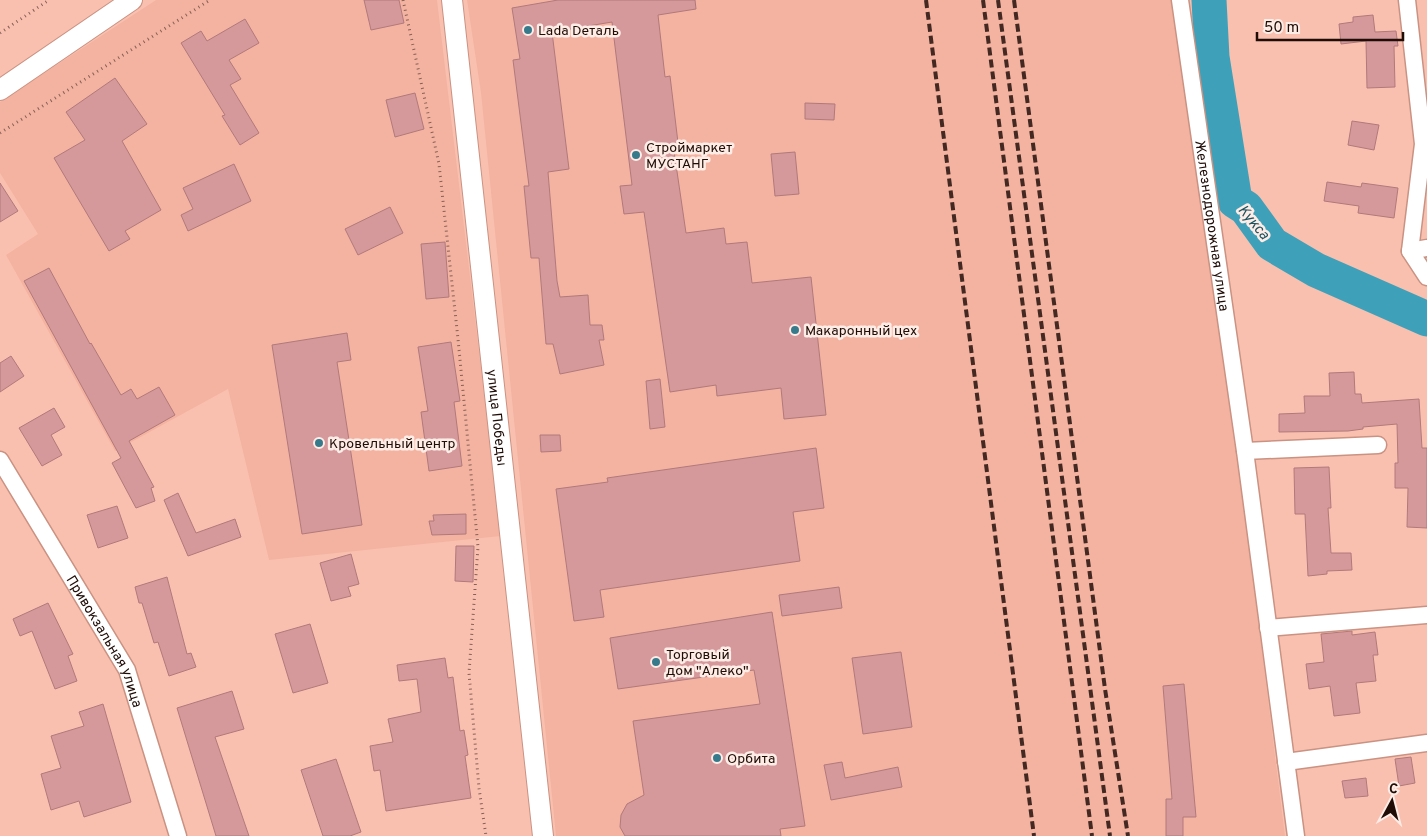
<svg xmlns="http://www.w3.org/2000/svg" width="1427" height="836" viewBox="0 0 1427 836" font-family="Overpass,sans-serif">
<rect width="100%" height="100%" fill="#fac0af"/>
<g fill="#f4b3a0">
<path d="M156,0H437L501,536L269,560L228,389L115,451L6,255L38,234L0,173V102Z"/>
<path d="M467,0H1171L1238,459L1285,836H556L481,93Z"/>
</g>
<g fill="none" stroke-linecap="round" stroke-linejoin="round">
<path stroke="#3fa1b9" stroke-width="35" d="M1209,0L1212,57L1235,201L1246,208L1272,244L1316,270L1427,319"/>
</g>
<g fill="#d5999b" stroke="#b2797b">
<path d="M364,0H399L404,23L371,30Z"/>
<path d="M558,0H695L696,9L658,15L665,77L670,76L679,151H674L686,233L724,228L726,244L747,242L752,283L811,277L826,415L784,419L781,388L717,396L716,385L670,392L644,212L624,214L620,186L632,185L612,22L552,32L569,169L548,172L557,281L560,297L588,295L590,325H602L604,340H599L604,365L560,374L553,344H546L539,258H531L524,186H529L513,60L520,59L512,8Z"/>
<path d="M1373,15L1375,32L1396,31L1398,46H1394L1395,87L1367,88L1366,41L1341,44L1339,24L1353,22V17Z"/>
<path d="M245,19L259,43L229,60L241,79L230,85L259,133L240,145L222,116L225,115L181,43L201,31L207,41Z"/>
<path d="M115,78L147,124L122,141L161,210L125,231L130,239L109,251L54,158L85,140L66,112Z"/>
<path d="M415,93L424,129L395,137L386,100Z"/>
<path d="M805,103L835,104L834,120L805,119Z"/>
<path d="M1352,121L1379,125L1374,150L1348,145Z"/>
<path d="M795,152L799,194L775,196L771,154Z"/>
<path d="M234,164L251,201L188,231L181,215L193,209L183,188Z"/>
<path d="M1327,182L1361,187L1362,183L1398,188L1394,218L1358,213L1359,206L1324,201Z"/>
<path d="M0,183L18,211L0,222Z"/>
<path d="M390,207L403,233L358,255L345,229Z"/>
<path d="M445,242L449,297L426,299L421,244Z"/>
<path d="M49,268L90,344L91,343L121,395L131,389L137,399L159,387L175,415L129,441L154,487L151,488L155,501L136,508L112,463L121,458L24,281Z"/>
<path d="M347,333L351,360L337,362L362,525L302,534L272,345Z"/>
<path d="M451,342L460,401L454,402L462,466L429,471L421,412L428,411L418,347Z"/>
<path d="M11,356L24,376L0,392V363Z"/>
<path d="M1354,372L1355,394H1361L1362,403L1419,399L1422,448H1427V528L1407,527L1408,488H1395V463H1398L1397,424L1363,427V429L1348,431L1279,432V414L1305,413L1304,396H1330L1329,373Z"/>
<path d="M660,379L665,427L650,429L646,381Z"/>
<path d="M54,408L65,427L51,435L62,455L42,466L19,428Z"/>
<path d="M540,435H560L561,451L541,452Z"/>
<path d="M816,448L824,508L793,512L800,561L600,590L604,617L574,621L556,489L608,482L607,478Z"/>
<path d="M1329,467L1331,508H1328L1331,553H1351L1352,570L1327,571V574L1308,576L1305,514H1295L1294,468Z"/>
<path d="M178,493L196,533L235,519L241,537L188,556L164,500Z"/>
<path d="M117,506L128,538L98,548L87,515Z"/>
<path d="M466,514V534L432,535L429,521H434L433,515Z"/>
<path d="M456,546H474L473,582L455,581Z"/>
<path d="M351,554L359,584L348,587L351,596L331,601L320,563Z"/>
<path d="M167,577L187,654L191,653L196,667L169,676L158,642L154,643L142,603H139L135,587Z"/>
<path d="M839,587L842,608L782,616L779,595Z"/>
<path d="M48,603L73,654L68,656L77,681L55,689L32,631L20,636L13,619Z"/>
<path d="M772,612L805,826L780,829L781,836H625L620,827L621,815L627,804L644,795L633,721L760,704L754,670L618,689L610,638Z"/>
<path d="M310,624L328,683L293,693L275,634Z"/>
<path d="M1352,631V635L1375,632L1378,655H1373L1376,681L1356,683L1360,713L1334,716L1330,686L1309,689L1306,664L1324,662L1321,634Z"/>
<path d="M901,652L912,727L863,734L852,658Z"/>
<path d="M445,658L448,678L453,677L460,731L464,730L468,755L465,756L471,798L386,811L380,770L374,771L370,746L393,742L388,719L421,712L417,679L399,681L397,665Z"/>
<path d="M1184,684L1196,817H1183V836H1166V799H1172L1163,686Z"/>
<path d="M232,691L244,729L215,737L249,836H216L177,708Z"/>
<path d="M103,704L131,802L84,817L79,801L51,810L41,774L61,768L51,736L84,726L79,712Z"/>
<path d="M1411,757L1415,783L1399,786L1395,759Z"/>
<path d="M336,759L361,832L350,836H323L301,770Z"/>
<path d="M842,762L845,778L898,767L902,787L831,800L824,765Z"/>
<path d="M1366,778L1368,796L1345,798L1342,781Z"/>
</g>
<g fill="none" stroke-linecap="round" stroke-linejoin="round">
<defs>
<g id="minor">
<path id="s1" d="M1180,0L1245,451L1296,836"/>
<path d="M1407,0L1423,144L1410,251L1427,277"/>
<path d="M1410,251L1427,248"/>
<path d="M1245,451L1378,445"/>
<path id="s2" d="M0,460L127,670L178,836"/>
<path d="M1268,628L1427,615"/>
<path d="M1286,762L1427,743"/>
</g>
<g id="tertiary">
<path id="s3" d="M452,0L543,836"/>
<path d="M0,90L132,0"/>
</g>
</defs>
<use href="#minor" stroke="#ca9282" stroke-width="19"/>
<use href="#tertiary" stroke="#ca9282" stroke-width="22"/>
<g stroke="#866056" stroke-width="3" stroke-dasharray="1 4" stroke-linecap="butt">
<path d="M403,0L439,164L458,339L478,547L469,673L479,788L486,836"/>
<path d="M0,33L49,0"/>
<path d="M0,133L210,0"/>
</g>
<use href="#minor" stroke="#fff" stroke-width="16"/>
<use href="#tertiary" stroke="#fff" stroke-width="20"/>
<g stroke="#432922" stroke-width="4" stroke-dasharray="8 4" stroke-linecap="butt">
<path d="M926,0L1034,836"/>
<path d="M983,0L1092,836"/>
<path d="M998,0L1110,836"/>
<path d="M1014,0L1105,689L1128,836"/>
</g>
</g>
<g fill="#377a8b" stroke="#feece6" stroke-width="2">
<circle cx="528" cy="30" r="5"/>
<circle cx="636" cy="155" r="5"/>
<circle cx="795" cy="330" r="5"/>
<circle cx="319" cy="443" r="5"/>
<circle cx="656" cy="662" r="5"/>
<circle cx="717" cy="758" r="5"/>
</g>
<g text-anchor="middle" stroke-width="5" stroke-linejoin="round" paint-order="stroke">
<g font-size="14" fill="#1f0c07" stroke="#feece6" text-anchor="start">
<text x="538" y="35">Lada Dеталь</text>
<text x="646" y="152">Строймаркет<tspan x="646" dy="16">МУСТАНГ</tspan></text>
<text x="805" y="335">Макаронный цех</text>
<text x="329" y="448">Кровельный центр</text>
<text x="666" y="659">Торговый<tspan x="666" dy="16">дом "Алеко"</tspan></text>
<text x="727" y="763">Орбита</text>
</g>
<g font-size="14" fill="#1f0c07" stroke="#feece6">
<text dy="5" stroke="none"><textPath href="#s1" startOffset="228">Железнодорожная улица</textPath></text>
<text dy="5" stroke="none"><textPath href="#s3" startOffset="420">улица Победы</textPath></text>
<text dy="5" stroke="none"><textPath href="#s2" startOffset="210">Привокзальная улица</textPath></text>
</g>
<g font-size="15" font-style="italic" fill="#1c5360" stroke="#feece6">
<text transform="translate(1254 222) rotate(50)" y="5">Кукса</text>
</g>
</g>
<g transform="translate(1392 801) rotate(7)" stroke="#feece6" stroke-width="4" paint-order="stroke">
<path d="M0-4L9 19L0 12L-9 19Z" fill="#1f0c07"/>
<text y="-8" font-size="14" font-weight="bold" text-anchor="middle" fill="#1f0c07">С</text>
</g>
<path d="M1257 32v8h146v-8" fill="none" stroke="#1f0c07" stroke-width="2.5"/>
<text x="1264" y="32" font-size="15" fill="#1f0c07" stroke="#feece6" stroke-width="4" paint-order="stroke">50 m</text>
</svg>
